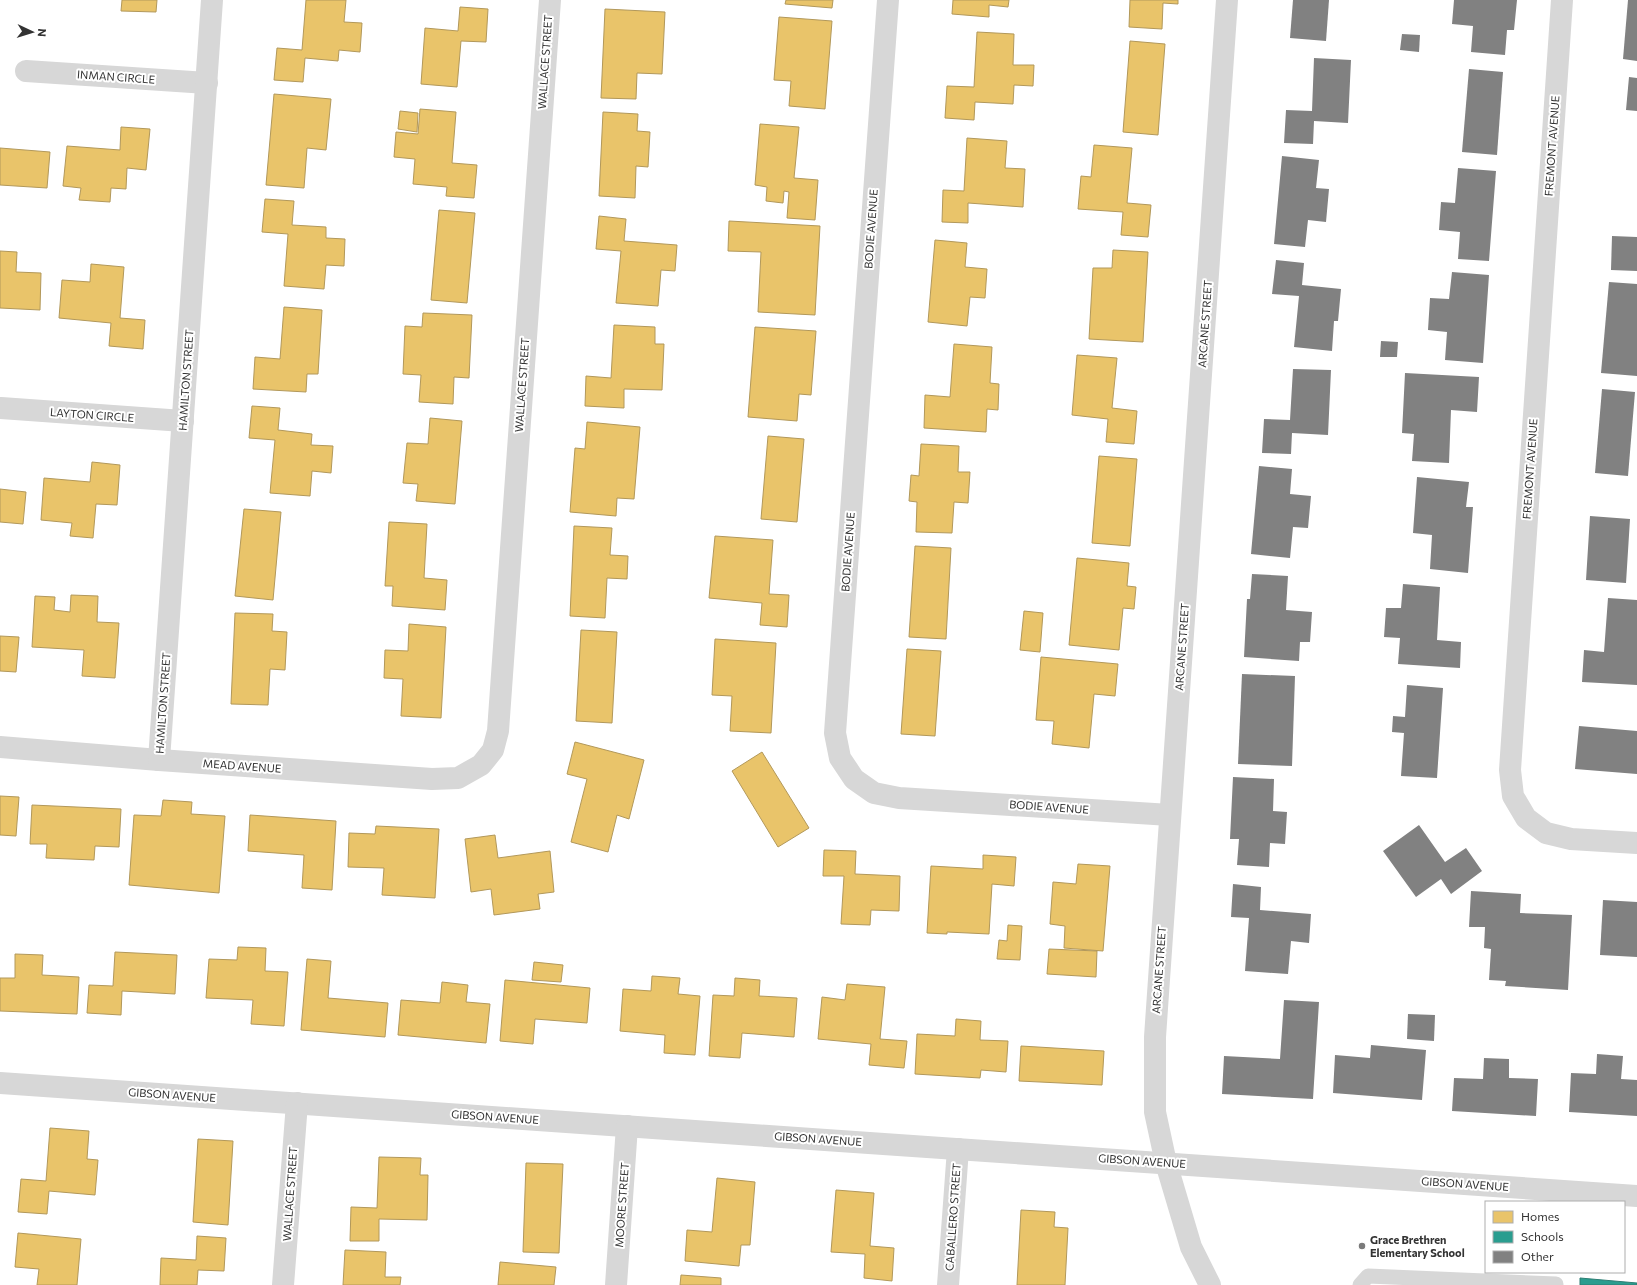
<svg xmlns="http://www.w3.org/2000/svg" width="1637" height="1285" viewBox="0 0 1637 1285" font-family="Commissioner,sans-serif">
<rect width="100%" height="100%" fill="#fff"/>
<g fill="#e9c46a" stroke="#b2985a">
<path d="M122,0H157L156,12L121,11Z"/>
<path d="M306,0H346L344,22L362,23L360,52L339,50L338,61L305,58L303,82L274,80L277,48L302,50Z"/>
<path d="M786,0H833L832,8L785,4Z"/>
<path d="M953,0H1009L1008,7L989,5V17L952,14Z"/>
<path d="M1130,0H1178V4L1163,3L1162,29L1129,27Z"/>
<path d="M460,7L488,9L486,42L461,41L457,87L421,84L425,28L458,31Z"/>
<path d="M605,9L665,12L662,74L637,73L636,99L601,98Z"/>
<path d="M779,17L832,21L825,109L789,106L791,81L774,80Z"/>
<path d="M977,32L1014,34L1013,65H1034L1033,86L1014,85L1013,104L975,102L974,120L945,118L947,86L974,87Z"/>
<path d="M1130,41L1165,44L1158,135L1123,132Z"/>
<path d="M274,94L331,99L326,150L307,148L304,188L266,185Z"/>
<path d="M420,109L456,112L452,163L477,165L474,198L446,196L447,187L413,184L415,159L394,157L396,132L418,134Z"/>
<path d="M400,111L418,113L417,132L398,129Z"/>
<path d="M603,112L638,114L637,131L650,132L648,167L636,166L635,198L599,196Z"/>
<path d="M760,124L799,127L794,178L818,180L815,220L787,218L789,192L784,191L783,203L766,201L767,187L755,185Z"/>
<path d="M121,127L150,129L146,170L127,168L126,189L111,188L110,202L79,200L81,188L63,186L67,146L120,150Z"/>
<path d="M967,138L1007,141L1005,168L1025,169L1023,207L968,203V223L942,222L943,190L964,191Z"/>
<path d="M1094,145L1132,148L1127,203L1151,205L1148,237L1121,235L1123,212L1078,209L1081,176L1091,177Z"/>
<path d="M0,148L50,152L47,188L0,185Z"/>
<path d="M265,199L294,201L292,225L326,227V238L345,239L344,266L326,265L324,289L284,286L288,234L262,232Z"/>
<path d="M439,210L475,213L467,303L431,300Z"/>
<path d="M599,216L626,219L624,241L677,245L675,271L661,270L658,306L616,303L621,251L596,249Z"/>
<path d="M729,221L820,226L815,315L758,312L761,252L728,251Z"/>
<path d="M935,240L967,243L965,267L987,269L985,298L970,297L967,326L928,322Z"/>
<path d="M1113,250L1148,252L1143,342L1089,339L1093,268H1112Z"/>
<path d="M0,251L17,252L16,272L41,273L40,310L0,308Z"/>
<path d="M91,264L124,267L120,318L145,320L143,349L109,346L111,323L59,318L62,280L90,282Z"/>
<path d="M284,307L322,310L318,374H307L306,392L253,389L255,357L280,359Z"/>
<path d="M423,313L472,315L469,378L454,377L453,404L419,402L421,375L403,374L405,326L422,327Z"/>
<path d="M614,325L655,327V344H664L662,390L624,389V408L585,406L586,376L611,378Z"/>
<path d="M755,327L816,331L811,395L799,394L797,421L748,417Z"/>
<path d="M954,344L992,347L990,383L999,384L998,410L987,409L986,432L924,428L925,395L950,397Z"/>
<path d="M1077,355L1117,358L1112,408L1137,411L1134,444L1106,442L1108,419L1072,415Z"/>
<path d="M252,406L280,408L278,430L312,434L311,445L333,446L331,473L312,471L310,496L270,493L275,440L249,438Z"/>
<path d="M430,418L462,421L455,504L416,501L418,484L403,483L407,443L428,444Z"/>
<path d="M587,422L640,427L634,499L617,498L616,516L570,512L575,448L585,449Z"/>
<path d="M768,436L804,439L797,522L761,519Z"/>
<path d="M921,444L959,446L958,472H970L968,503L954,502L952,533L916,532L917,502L909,501L911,475L919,476Z"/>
<path d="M1099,456L1137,459L1130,546L1092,543Z"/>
<path d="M92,462L120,465L117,505L96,504L93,538L70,536L72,523L41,520L44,478L90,482Z"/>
<path d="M0,489L26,492L23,524L0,522Z"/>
<path d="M244,509L281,512L273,600L235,596Z"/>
<path d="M389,522L427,524L424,578L447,580L445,610L392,606L393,586H385Z"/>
<path d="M574,526L612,528L610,555L628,556L627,579L607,578L605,618L570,616Z"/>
<path d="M715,536L773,540L769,594L789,595L787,627L760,625L762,603L709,598Z"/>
<path d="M915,546L951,548L946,639L909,637Z"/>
<path d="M1077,558L1129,563L1127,586L1136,587L1134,609L1123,608L1119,650L1069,645Z"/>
<path d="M71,595L98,596L97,622L119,623L115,678L82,676L84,650L32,647L35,596L55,597L54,610L70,612Z"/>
<path d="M1024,611L1043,613L1040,652L1020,650Z"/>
<path d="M235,613L273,614L272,631L287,632L285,670L270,669L268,705L231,704Z"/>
<path d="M409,624L446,627L441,718L401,716L403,679L384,678L385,650L408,651Z"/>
<path d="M581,630L617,632L612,723L576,721Z"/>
<path d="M0,636L19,637L16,672L0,671Z"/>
<path d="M715,639L776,643L771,733L730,731L732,696L712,695Z"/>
<path d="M907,649L941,651L935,736L901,734Z"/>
<path d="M1041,657L1118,664L1115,696L1094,694L1089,748L1052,744L1054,721L1036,720Z"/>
<path d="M575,742L644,760L629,819L617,815L608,852L571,842L587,779L567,774Z"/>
<path d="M762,752L809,828L778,847L732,771Z"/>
<path d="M0,796L19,797L16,836L0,835Z"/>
<path d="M163,800L192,802L191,814L225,816L219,893L129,885L134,815L161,816Z"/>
<path d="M32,805L121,809L119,847L95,846L94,860L46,858L47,844H30Z"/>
<path d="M250,815L336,821L332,890L302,888L304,855L248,851Z"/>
<path d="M376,826L439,829L435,898L382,895L384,868L348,867L349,833L375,834Z"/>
<path d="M495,835L498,858L550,851L554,892L538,894L540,909L494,915L491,889L471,892L465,839Z"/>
<path d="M824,850L856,851L855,874L900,876L899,911L871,910L870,925L841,924L844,876H823Z"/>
<path d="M983,855L1016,857L1014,886L992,884L989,934L947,932V934L927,933L931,866L983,869Z"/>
<path d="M1078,864L1110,866L1103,951L1064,948L1065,926L1050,924L1053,882L1076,884Z"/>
<path d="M1008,925L1022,926L1020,960L997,959L999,940L1007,941Z"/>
<path d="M238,947L266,948L265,971L288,972L284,1026L251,1024L253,1000L206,998L209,959L237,960Z"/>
<path d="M1049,949L1097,951L1096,977L1047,974Z"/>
<path d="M115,952L177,955L175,994L122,991L121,1015L87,1013L89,985L113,986Z"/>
<path d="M15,954L43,955L42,975L79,977L77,1014L0,1011V978H15Z"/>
<path d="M307,959L331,961L328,998L388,1003L385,1037L301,1030Z"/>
<path d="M534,962L563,965L561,982L532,980Z"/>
<path d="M652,976L680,978L678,994L700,996L695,1055L664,1053L665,1035L620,1031L623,989L651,991Z"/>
<path d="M735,978L760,980L759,996L797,998L794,1037L742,1033L740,1058L709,1056L713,995L734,996Z"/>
<path d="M505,980L590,988L587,1023L535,1019L533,1044L500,1041Z"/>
<path d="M442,982L468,985L466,1002L490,1004L486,1043L398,1035L401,1000L440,1003Z"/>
<path d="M847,984L885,987L880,1039L907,1041L904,1068L869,1065L871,1044L818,1039L822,997L845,1000Z"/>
<path d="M956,1019L981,1021L980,1040L1008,1041L1006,1072L981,1070L980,1078L915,1074L917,1034L955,1036Z"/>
<path d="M1021,1046L1104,1051L1102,1085L1019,1081Z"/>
<path d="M50,1128L89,1131L87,1159L98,1160L95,1195L49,1191L47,1214L18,1212L21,1179L46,1181Z"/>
<path d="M198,1139L233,1141L228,1225L193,1222Z"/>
<path d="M379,1157L421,1158L420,1175H428L427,1220L379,1219V1241H350L351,1207L377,1208Z"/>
<path d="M526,1163L563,1164L559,1253L523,1252Z"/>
<path d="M717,1178L755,1182L750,1245H741L739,1266L685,1261L687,1230L712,1232Z"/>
<path d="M836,1190L874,1193L870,1246L894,1248L892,1281L864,1278L865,1254L831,1252Z"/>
<path d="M1021,1210L1055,1212L1054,1227L1068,1228L1065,1285H1017Z"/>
<path d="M18,1233L81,1239L77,1285H37L39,1269L15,1267Z"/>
<path d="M197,1236L226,1238L224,1271L198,1270L197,1285H160L161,1258L196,1260Z"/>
<path d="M345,1250L386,1252L385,1277H401L400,1285H343Z"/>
<path d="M500,1262L556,1267L554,1285H498Z"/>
<path d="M681,1275L721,1278V1285H680Z"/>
</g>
<path fill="#2a9d8f" stroke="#2d7d73" d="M1580,1278L1637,1283V1285H1580Z"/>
<g fill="#818181">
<path d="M1293,0H1329L1326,41L1290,38Z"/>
<path d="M1454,0H1517L1514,30H1507L1505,55L1471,52L1473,26L1452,24Z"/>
<path d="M1628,0H1637V61L1623,59Z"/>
<path d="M1402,34L1420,35L1419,52L1400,50Z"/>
<path d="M1314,58L1351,60L1348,123L1314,121L1313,144L1284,143L1286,110L1312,111Z"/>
<path d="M1469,69L1503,72L1497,155L1462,152Z"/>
<path d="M1629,77L1637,78V111L1626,110Z"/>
<path d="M1282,156L1319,160L1316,188L1329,189L1326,222L1308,220L1305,247L1274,244Z"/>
<path d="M1458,168L1496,171L1489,261L1458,259L1460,232L1439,230L1441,202L1455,203Z"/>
<path d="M1612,236L1637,237V271L1611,270Z"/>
<path d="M1276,260L1304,263L1302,285L1341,289L1338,321H1334L1332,351L1294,347L1299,296L1272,294Z"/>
<path d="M1452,272L1489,275L1483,363L1445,360L1447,332L1428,330L1430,298L1449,299Z"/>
<path d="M1609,282L1637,284V376L1601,373Z"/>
<path d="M1381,341L1398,342L1397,357H1380Z"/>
<path d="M1293,369L1331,370L1328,435L1292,433L1291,454L1262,453L1264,419L1290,420Z"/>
<path d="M1405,373L1479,377L1477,412L1451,410L1449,463L1412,461L1414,434L1402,433Z"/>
<path d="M1602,389L1635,392L1628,476L1595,473Z"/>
<path d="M1259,466L1292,469L1290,494L1311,496L1308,528L1293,527L1290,558L1251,554Z"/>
<path d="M1417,477L1469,482L1466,507H1473L1468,573L1430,569L1432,535L1413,533Z"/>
<path d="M1590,516L1630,519L1626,583L1586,580Z"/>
<path d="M1252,574L1288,576L1286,610L1312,612L1310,642H1300L1299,661L1244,657L1247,599H1250Z"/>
<path d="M1403,584L1440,587L1437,640L1461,642L1460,668L1398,664L1400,638L1384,637L1386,608H1401Z"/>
<path d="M1608,598L1637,600V685L1582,682L1584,650L1604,652Z"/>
<path d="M1242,674L1295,676L1292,766L1238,764Z"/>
<path d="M1407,685L1443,688L1437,778L1401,776L1404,733L1392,732L1393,716L1405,717Z"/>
<path d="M1579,726L1637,731V774L1575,769Z"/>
<path d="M1233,777L1274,779L1273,811L1287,812L1285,844L1270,843L1269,867L1237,865L1239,839H1230Z"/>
<path d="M1419,825L1445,862L1466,848L1482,871L1451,894L1441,879L1416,897L1383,851Z"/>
<path d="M1233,884L1261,887L1260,910L1311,914L1309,943L1291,941L1288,974L1245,971L1249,918L1231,917Z"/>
<path d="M1471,891L1521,894L1520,913L1572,915L1568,990L1505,986L1506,981L1489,980L1491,949L1484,948L1485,927H1469Z"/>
<path d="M1603,900L1637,902V957L1600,955Z"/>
<path d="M1284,1000L1319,1002L1313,1099L1222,1094L1224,1056L1280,1059Z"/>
<path d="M1408,1014L1435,1015L1434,1041L1407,1039Z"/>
<path d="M1371,1045L1426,1050L1422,1100L1333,1093L1335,1055L1370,1058Z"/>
<path d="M1597,1054L1623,1056L1621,1079L1637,1080V1116L1569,1112L1571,1073L1596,1074Z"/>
<path d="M1484,1058L1509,1059V1078L1538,1079L1536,1116L1452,1111L1454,1078L1483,1079Z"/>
</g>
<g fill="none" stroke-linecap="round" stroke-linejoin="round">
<path stroke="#d7d7d7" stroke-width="15" d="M1360,1285L1368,1276L1556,1284"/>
<g stroke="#d7d7d7" stroke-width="22">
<path d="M888,0L835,733L840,758L854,779L874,793L899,798L1170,815"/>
<path d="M1562,0L1510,770L1513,796L1526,818L1546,833L1571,839L1637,843"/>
<path d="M26,71L207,83"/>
<path d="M1,408L183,421"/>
<path d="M0,747L159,760L432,779L458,778L481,765L493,750L498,731L550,0"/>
<path d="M159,760L212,0"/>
<path d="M0,1083L1637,1196"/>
<path d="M283,1285L297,1103"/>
<path d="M616,1285L627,1126"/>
<path d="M948,1285L958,1149"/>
</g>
<path stroke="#d7d7d7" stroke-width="22" d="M1210,1285L1191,1247L1166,1163L1155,1112V1037L1227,0"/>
</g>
<circle fill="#7a7a7a" stroke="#fff" stroke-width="1.5" cx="1362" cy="1246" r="4"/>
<g text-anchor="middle" stroke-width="4" stroke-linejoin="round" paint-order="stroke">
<g font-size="11" fill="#333" stroke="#fff">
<text transform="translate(545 62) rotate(-86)" y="4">WALLACE STREET</text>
<text transform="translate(116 77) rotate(4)" y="4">INMAN CIRCLE</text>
<text transform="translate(1552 146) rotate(-86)" y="4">FREMONT AVENUE</text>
<text transform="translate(871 229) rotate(-86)" y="4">BODIE AVENUE</text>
<text transform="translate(1205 324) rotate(-86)" y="4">ARCANE STREET</text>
<text transform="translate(186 380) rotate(-86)" y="4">HAMILTON STREET</text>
<text transform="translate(522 385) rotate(-86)" y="4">WALLACE STREET</text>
<text transform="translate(92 415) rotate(4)" y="4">LAYTON CIRCLE</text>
<text transform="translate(1530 469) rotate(-86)" y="4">FREMONT AVENUE</text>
<text transform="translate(848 552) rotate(-86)" y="4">BODIE AVENUE</text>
<text transform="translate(1182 647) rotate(-86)" y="4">ARCANE STREET</text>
<text transform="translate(163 703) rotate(-86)" y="4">HAMILTON STREET</text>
<text transform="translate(242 766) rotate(4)" y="4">MEAD AVENUE</text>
<text transform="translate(1049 807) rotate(4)" y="4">BODIE AVENUE</text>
<text transform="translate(1159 970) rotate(-86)" y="4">ARCANE STREET</text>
<text transform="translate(172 1095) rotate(4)" y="4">GIBSON AVENUE</text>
<text transform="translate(495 1117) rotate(4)" y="4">GIBSON AVENUE</text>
<text transform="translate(818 1139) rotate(4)" y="4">GIBSON AVENUE</text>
<text transform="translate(1142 1161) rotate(4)" y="4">GIBSON AVENUE</text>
<text transform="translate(1465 1184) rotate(4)" y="4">GIBSON AVENUE</text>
<text transform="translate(290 1194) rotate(-86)" y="4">WALLACE STREET</text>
<text transform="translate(622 1205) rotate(-86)" y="4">MOORE STREET</text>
<text transform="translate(953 1217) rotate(-86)" y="4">CABALLERO STREET</text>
</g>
<g font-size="11" font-weight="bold" fill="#333" stroke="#fff" text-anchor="start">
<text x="1370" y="1244">Grace Brethren<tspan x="1370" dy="13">Elementary School</tspan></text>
</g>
</g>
<rect x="1485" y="1201" width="140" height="72" fill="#ffffff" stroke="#adadad"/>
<rect x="1493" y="1211" width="20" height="12" fill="#e9c46a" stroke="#adadad"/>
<text x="1521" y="1221" font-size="12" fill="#333333">Homes</text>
<rect x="1493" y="1231" width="20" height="12" fill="#2a9d8f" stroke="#adadad"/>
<text x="1521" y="1241" font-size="12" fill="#333333">Schools</text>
<rect x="1493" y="1251" width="20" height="12" fill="#818181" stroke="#adadad"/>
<text x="1521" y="1261" font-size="12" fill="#333333">Other</text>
<g transform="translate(32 32) rotate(94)" stroke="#ffffff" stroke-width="3" paint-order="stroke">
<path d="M0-3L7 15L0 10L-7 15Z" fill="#333333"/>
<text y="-6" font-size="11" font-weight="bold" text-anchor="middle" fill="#333333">N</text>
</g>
</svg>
